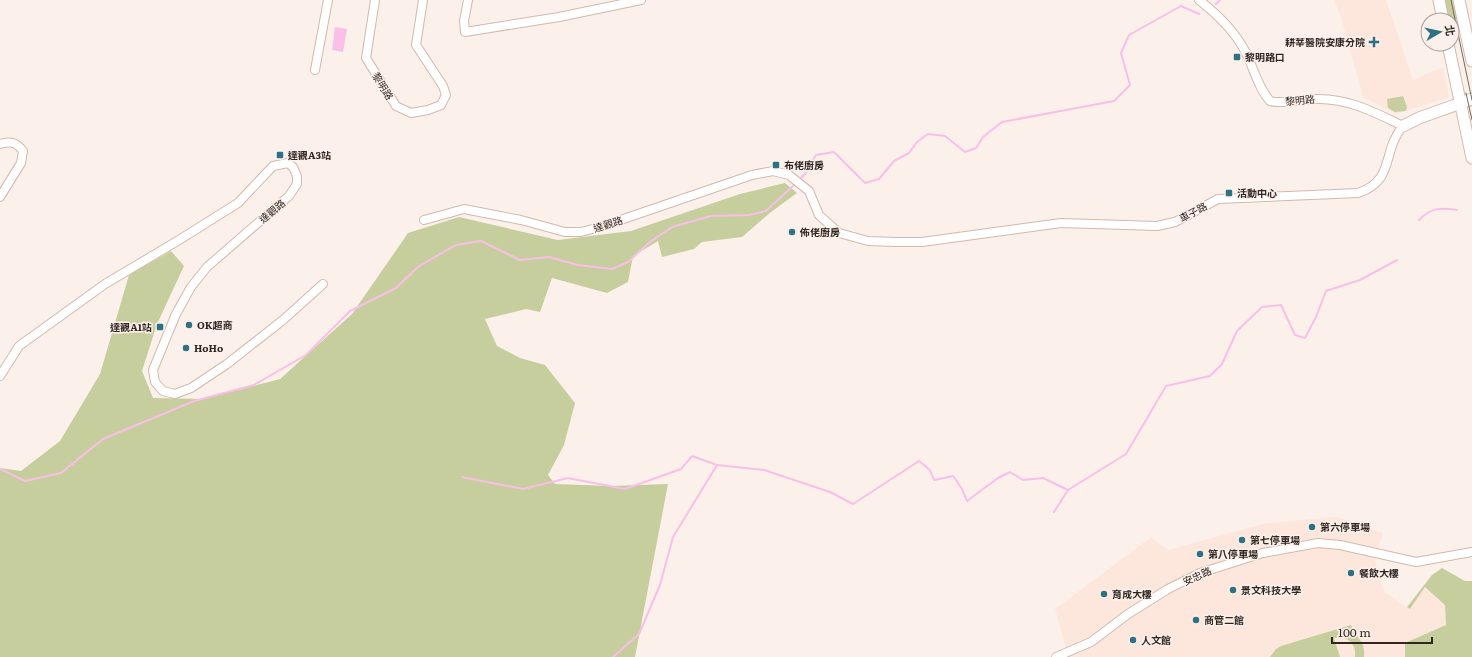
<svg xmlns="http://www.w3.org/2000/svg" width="1472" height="657" viewBox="0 0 1472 657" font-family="Literata,'Noto Sans TC',serif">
<rect width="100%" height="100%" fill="#fcf0eb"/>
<g fill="#fde7dd">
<path d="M1334,0H1386L1413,80L1443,67L1449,97L1396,114L1363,97L1341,17Z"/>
<path d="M1337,517L1383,533L1375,561L1385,592L1410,609L1425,587L1445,605L1446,625L1406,643L1405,657H1064L1068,655L1055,609L1151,537L1168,550L1267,523Z"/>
</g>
<g fill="#c7ce9d">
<path d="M1443,0H1454L1460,24L1457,25L1459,31L1452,33L1461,79L1452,40V20H1448Z"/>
<path d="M1403,96L1407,107L1406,111L1395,112L1388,108L1387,99Z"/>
<path d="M785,183L797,193L771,212L742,237L702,242L694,249L662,257L658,241L633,256L628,282L607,293L552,278L540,312L526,309L485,319L497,346L520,358L545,365L575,403L564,445L548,475L555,484L611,486L668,484L635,657H0V468L21,471L60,441L100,374L129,275L171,251L184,266L157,324L142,371L153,398L202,399L280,379L352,314L408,233L459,217L558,240L631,231L740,194Z"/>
<path d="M1442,568L1465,581H1472V657H1405V643L1446,625L1445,605L1425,587L1410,609L1407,607L1432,575Z"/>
<path d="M1351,625C1355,638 1366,640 1364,657H1355C1357,644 1347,635 1334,638L1340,657H1270L1276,649L1281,646Z"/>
</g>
<path fill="#f9bfe9" d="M335,27L347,29L343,52L332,50Z"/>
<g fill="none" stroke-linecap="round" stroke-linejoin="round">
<g stroke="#f9bfe9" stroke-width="2">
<path d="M1216,4L1220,0"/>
<path d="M799,180L805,174L816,155L834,152L865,183L879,179L894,161L909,153L917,142L928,134L945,136L965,152L976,148L983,137L1002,122L1114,101L1130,85L1121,53L1129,35L1181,6L1199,14"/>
<path d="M1419,220C1431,208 1440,207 1457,210"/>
<path d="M0,469L25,481L61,473L103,439L194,401L254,385L306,355L350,311L396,288L419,266L456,245L481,241L520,260L549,257L578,265L612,269L628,262L650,242L672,227L711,216L749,215L766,211L796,183"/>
<path d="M462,477L523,489L568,478L625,489L681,469L692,456L717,465L764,470L830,492L853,504L919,461L930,470L934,480L953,476L962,489L967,501L998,478L1010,472L1023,480L1043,478L1068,490L1126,454L1166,386L1210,376L1222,364L1237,331L1262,307L1281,305L1295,335L1305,338L1316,317L1326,291L1360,280L1397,260"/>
<path d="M1054,512L1068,490"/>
<path d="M613,657L639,634L660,585L673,537L717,465"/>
</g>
<defs>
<g id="street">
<path d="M375,0L366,58L396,106L411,113L428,110L441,105L446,95L443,86L416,45L423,0"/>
<path d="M468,0L464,21L465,32L559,17L641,0"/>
<path d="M315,70L328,0"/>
<path d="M0,144C11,141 16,142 23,151L21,163L0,197"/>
<path d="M424,220L464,209L521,220L565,232H581L600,227L752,175L773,171L789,175L809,191L819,215L839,233L868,241L896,242H922L1061,223L1157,226L1175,222L1218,199L1358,193C1396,180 1381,152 1403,126C1376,113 1350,99 1319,99C1303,98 1285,105 1270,101C1258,88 1253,66 1245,51C1234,30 1217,14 1199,0"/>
<path d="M0,376L19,346L105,284L179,240L238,203L273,166L288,163L293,167L297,176V184L289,196L207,267L191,287L176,314L153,370L155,382L163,391L175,394L191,388L227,364L283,320L323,284"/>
<path d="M1056,657L1091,642L1128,614L1168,589L1200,573L1263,553L1318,543L1340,545L1416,562L1472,552"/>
</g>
<g id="secondary">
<path d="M1439,0L1443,20"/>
<path d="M1459,0L1472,61"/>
<path d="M1448,44L1472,158"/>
<path d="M1403,126L1419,118L1472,99"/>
</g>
</defs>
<use href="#street" stroke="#d4b8ab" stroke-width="10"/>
<use href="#secondary" stroke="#d4b8ab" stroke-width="13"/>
<use href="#street" stroke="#fff" stroke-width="8"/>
<use href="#secondary" stroke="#fff" stroke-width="11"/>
<g stroke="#756a65" stroke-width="1">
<path d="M1451,0L1472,100"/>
<path d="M1466,93L1472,120"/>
</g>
</g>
<g fill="#2e7182" stroke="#fcf0eb" stroke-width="1.5">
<path d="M1372 36h4v4h4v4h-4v4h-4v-4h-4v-4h4z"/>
<rect x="1233" y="53" width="8" height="8" rx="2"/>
<rect x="276" y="151" width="8" height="8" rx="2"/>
<rect x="772" y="161" width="8" height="8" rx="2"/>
<rect x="1225" y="189" width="8" height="8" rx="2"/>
<circle cx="792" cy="232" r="4"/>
<circle cx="189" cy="325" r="4"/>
<rect x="156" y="323" width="8" height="8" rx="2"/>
<circle cx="186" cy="348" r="4"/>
<circle cx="1312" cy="527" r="4"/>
<circle cx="1242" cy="540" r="4"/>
<circle cx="1200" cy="554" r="4"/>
<circle cx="1351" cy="573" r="4"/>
<circle cx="1233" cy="590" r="4"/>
<circle cx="1104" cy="594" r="4"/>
<circle cx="1196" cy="620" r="4"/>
<circle cx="1133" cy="640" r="4"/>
</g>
<g text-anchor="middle" stroke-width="3" stroke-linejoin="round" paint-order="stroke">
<g font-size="10" font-weight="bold" fill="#302621" stroke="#fcf0eb" text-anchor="start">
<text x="1365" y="46" text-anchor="end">耕莘醫院安康分院</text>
<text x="1245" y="61">黎明路口</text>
<text x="288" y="159">達觀A3站</text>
<text x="784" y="169">布佬廚房</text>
<text x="1237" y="197">活動中心</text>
<text x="800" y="236">佈佬廚房</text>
<text x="197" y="329">OK超商</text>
<text x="152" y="331" text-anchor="end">達觀A1站</text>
<text x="194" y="352">HoHo</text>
<text x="1320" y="531">第六停車場</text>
<text x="1250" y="544">第七停車場</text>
<text x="1208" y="558">第八停車場</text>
<text x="1359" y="577">餐飲大樓</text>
<text x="1241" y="594">景文科技大學</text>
<text x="1112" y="598">育成大樓</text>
<text x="1204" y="624">商管二館</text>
<text x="1141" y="644">人文館</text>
</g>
<g font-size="10" fill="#302621" stroke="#fcf0eb">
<text transform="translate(383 86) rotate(59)" y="4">黎明路</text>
<text transform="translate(1300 100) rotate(-5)" y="4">黎明路</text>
<text transform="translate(272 211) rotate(-40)" y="4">達觀路</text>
<text transform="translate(1193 212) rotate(-28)" y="4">車子路</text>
<text transform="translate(608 224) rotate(-17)" y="4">達觀路</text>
<text transform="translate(1197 576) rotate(-24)" y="4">安忠路</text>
</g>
</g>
<g transform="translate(1440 32) rotate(81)"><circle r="19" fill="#fcf0eb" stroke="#aa9f9a"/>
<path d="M0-3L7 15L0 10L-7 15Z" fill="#2e7182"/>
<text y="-6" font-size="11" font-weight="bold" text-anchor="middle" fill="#302621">北</text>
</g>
<path d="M1332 637v6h100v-6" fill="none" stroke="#302621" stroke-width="2"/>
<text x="1338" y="637" font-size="12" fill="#302621" stroke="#fcf0eb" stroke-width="3" paint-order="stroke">100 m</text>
</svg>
